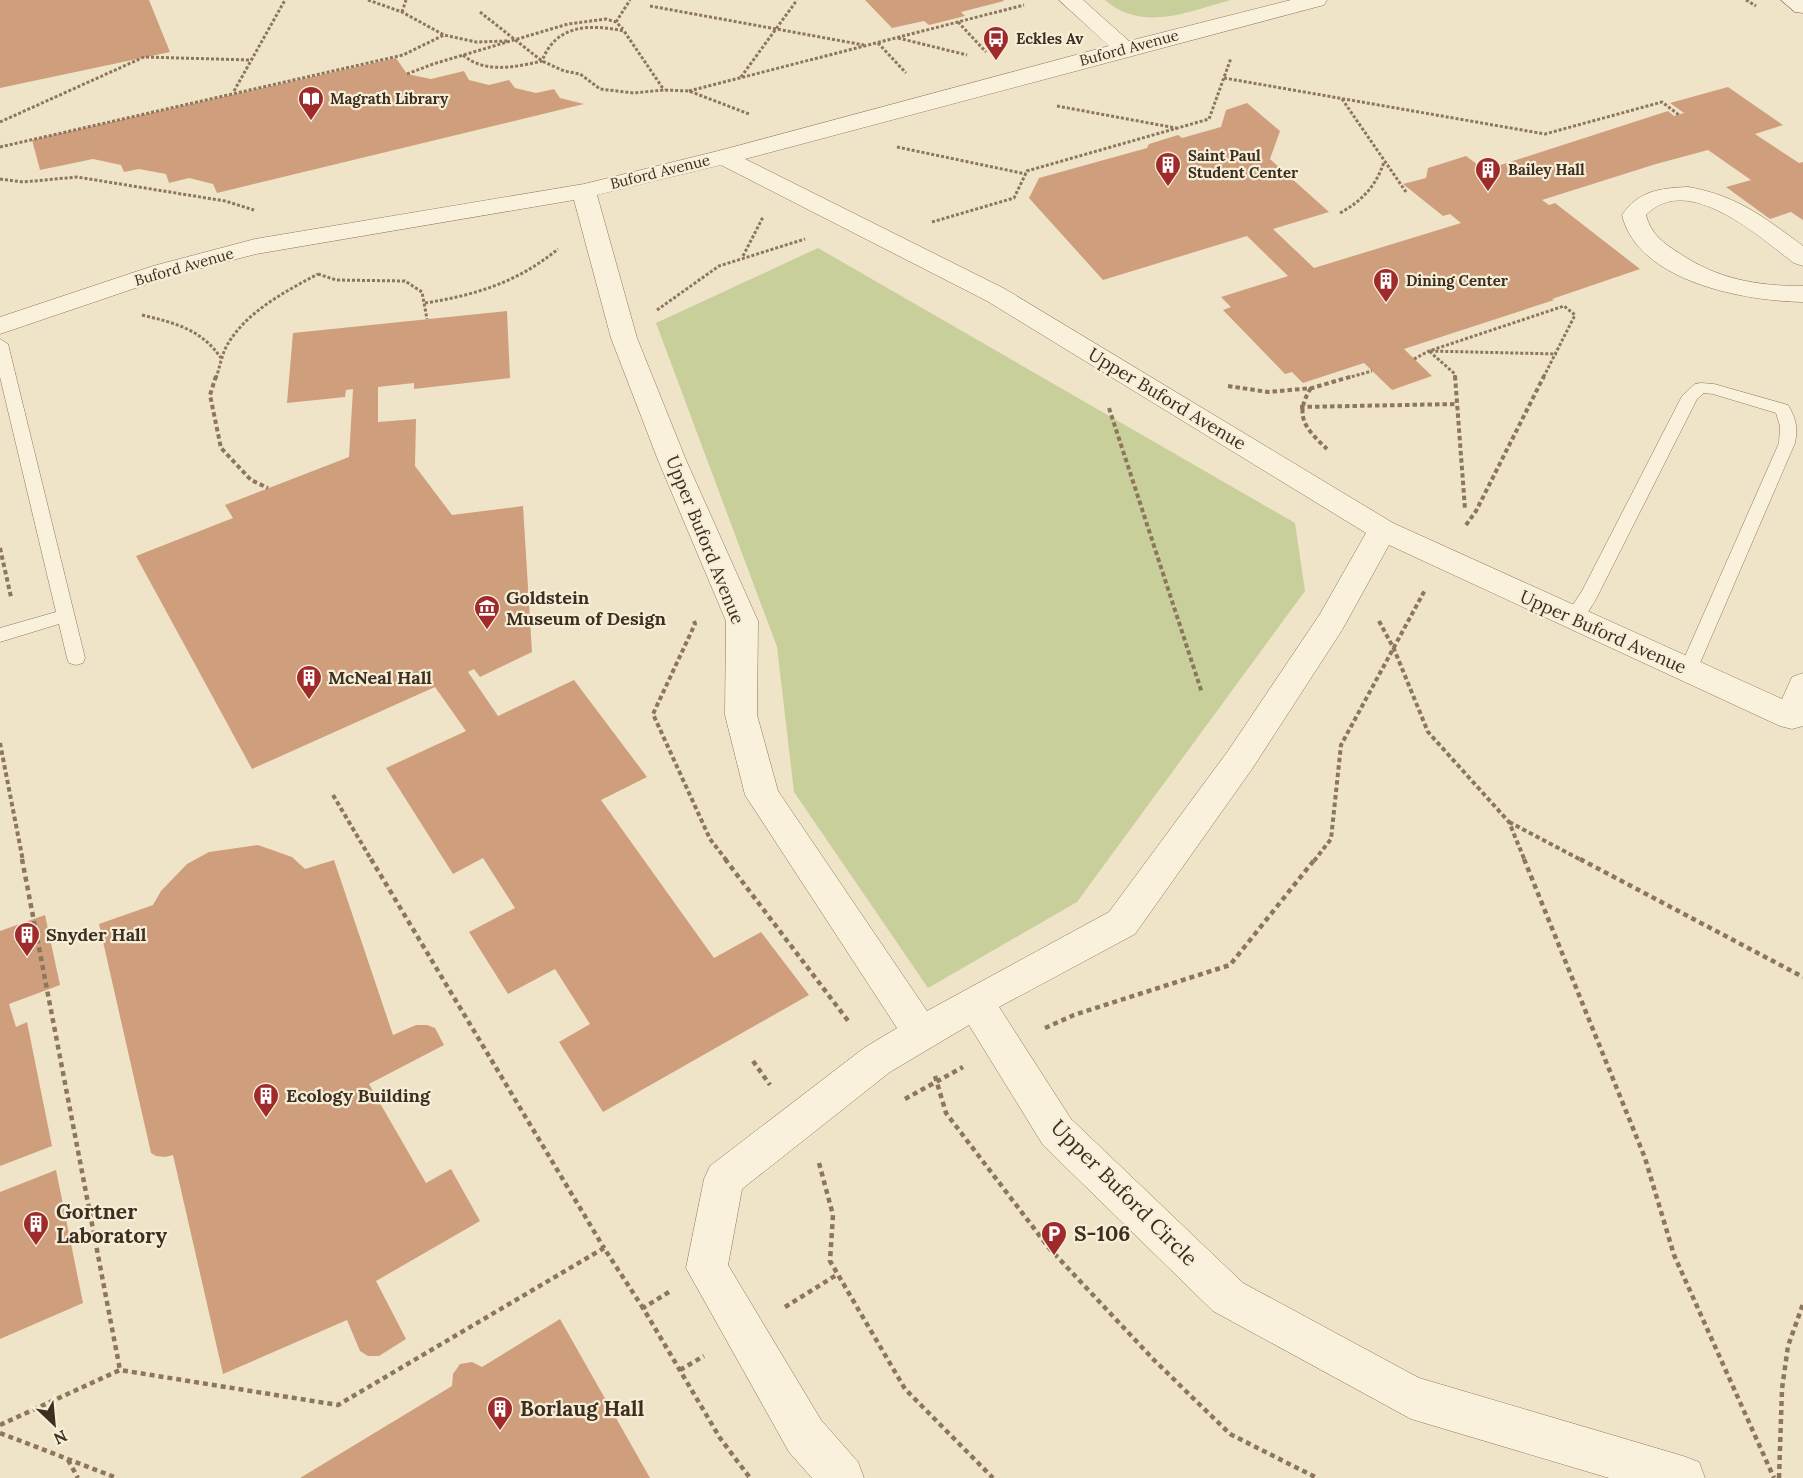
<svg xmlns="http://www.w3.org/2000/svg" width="1803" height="1478" viewBox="0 0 1803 1478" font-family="Lora,serif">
<rect width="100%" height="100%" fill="#f0e4c8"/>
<g fill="#c9cf9b">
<path d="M1105,0H1231C1189,11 1143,33 1105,0Z"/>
<path d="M818,248L1295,523L1305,591L1077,902L928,988L794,792L777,647L656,323Z"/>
</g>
<g fill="#cf9f7d">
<path d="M0,0H149L170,52L0,88Z"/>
<path d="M865,0H1003L1004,1L961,12L965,16L929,25L924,21L892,28Z"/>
<path d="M396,58L407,74L431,79L464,71L469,80L489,85L509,80L515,88L536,93L554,89L560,98L584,104L217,193L213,184L189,178L169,183L166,174L139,169L124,172L121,165L93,159L40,170L32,140Z"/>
<path d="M1728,87L1783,125L1755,134L1799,163L1803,162V220L1791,212L1770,219L1726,187L1751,180L1708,150L1656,164L1542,200L1549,205L1555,203L1640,269L1552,299L1554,300L1404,349L1432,376L1392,390L1364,363L1303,383L1292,372L1285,374L1223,310L1231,307L1221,297L1288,276L1247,236L1103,280L1029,198L1039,178L1147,148L1149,144L1178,135L1182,138L1221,127L1226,110L1247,103L1280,131L1270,159L1329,212L1273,229L1314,268L1461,223L1450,214L1443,216L1403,184L1426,178L1428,168L1466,156L1485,170L1668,111L1674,116L1684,113L1670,103Z"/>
<path d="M507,311L510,378L414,389V383L378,387V422L416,419L415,466L452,515L523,506L532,652L480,677L474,669L468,672L498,716L574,680L647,777L601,800L714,958L761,932L809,995L603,1112L559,1042L590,1024L555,969L508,994L469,932L515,908L483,858L453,874L386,768L466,731L435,687L252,769L136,556L233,518L225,505L349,457L353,389L346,390L345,397L287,403L293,333Z"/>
<path d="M258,845L292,857L305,869L334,860L393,1035L416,1025H427L435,1028L444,1045L369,1084L426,1183L451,1169L480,1221L376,1281L406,1339L379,1356H368L360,1351L347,1320L223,1374L173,1155L165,1157L156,1156L151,1153L99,924L153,905L161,891L187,864L209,852Z"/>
<path d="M45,915L60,985L9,1004L16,1027L27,1022L52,1146L0,1166V931Z"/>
<path d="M56,1170L83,1303L0,1339V1192Z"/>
<path d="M560,1319L650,1478H300L452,1386L453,1374L460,1364L472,1362L482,1367Z"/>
</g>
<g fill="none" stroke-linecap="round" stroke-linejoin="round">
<defs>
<g id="service">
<path d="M0,339L8,344L85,658L83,663L76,665L69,663L67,658L59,624L0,642V628L56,612L0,377Z"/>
<path d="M1701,383L1714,384L1788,405C1796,418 1798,428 1795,443L1697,670L1695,675L1688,677L1681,675L1679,670L1779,443L1780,426L1776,413L1713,394L1704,393L1697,399L1596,599C1589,610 1582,627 1567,623L1564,618L1582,591L1682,396L1695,384Z"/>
</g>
<g id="minor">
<path d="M1059,0H1083L1129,41L1291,0H1327L1324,5L745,159L1005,289L1393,523L1782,699L1792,677L1803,673V726L1792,729L1780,726L1389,545L1342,630L1252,769L1135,934L999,1007L1071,1119L1243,1283L1419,1378L1683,1456L1699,1462L1705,1478H1609L1411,1419L1213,1311L1043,1145L969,1025L890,1072L742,1189L728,1265L821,1420L858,1462L864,1478H812L789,1452L686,1268L704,1179L710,1166L864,1048L897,1028L745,795L725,715L726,621L658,460L611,338L574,200L256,254L171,276L0,334V317L153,266L255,239L584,184L718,151L1109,46ZM721,165L987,301L1366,533L1320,614L1228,751L1109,912L927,1011L778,791L757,715L758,621L686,460L637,338L597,195Z"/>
<path d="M1688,187C1736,195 1764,217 1803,246V266L1794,263C1760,238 1688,171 1646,215C1651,234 1663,243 1679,253C1717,279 1757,286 1803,286V302C1745,301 1638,282 1622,215C1638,191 1660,188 1688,187Z"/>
</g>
<path id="secondary" d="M1781,0H1803V13L1795,12Z"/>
</defs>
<use href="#service" stroke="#8d765c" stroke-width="1"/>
<use href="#minor" stroke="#8d765c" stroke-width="1"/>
<use href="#secondary" stroke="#6f573f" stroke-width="1"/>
<g stroke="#8d765c" stroke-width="3" stroke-dasharray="3 2" stroke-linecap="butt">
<path d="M368,0L402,12L444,35L476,42L508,41"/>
<path d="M1746,0L1756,6"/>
<path d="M650,6L864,45"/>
<path d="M402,12L406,0"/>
<path d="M480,12L542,61L564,71L580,74L600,89L634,93L664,90L689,91L749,114"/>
<path d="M616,22L630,0"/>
<path d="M958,22L986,52"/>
<path d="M898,38L967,55"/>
<path d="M878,43L906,73"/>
<path d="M463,55C485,74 516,67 542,61C556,24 590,24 624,31L664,90"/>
<path d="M407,74L433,64L568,24L606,19L616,22L623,29"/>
<path d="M741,77L797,0"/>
<path d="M1224,78L1545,134L1662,102L1679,115"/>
<path d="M234,91L285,0"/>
<path d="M689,91L1024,5"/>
<path d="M1342,99L1406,192"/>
<path d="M1057,106L1176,128"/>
<path d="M0,122L144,57L250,60"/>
<path d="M0,147L403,55L444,35"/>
<path d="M897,147L1026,174"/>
<path d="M0,179L23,182L77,177L225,201L254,210"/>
<path d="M1340,213C1362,201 1376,186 1384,162"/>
<path d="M932,222L1014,198L1027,171L1209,119L1231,58"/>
<path d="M743,256L763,217"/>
<path d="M318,274L336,280L405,281L422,292L427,319"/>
<path d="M425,303C476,295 518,282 558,249"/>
<path d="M657,310L719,266L805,239"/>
<path d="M142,315C175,323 201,329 221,358"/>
<path d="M1414,359L1429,351L1564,306L1575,315L1543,378"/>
<path d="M216,378C220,367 222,352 229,342C248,311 286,291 318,274"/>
<path d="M1347,378L1372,371"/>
<path d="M1455,378V374L1429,351L1557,354"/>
</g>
<g stroke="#8d765c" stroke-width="4" stroke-dasharray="4.5 3" stroke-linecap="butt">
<path d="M216,376L210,395L221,448L251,480L268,488"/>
<path d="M1455,376L1465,509"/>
<path d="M1228,386L1268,392L1312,388L1353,376"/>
<path d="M1311,388C1293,416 1306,429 1327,449"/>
<path d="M1300,407L1457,404"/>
<path d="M1109,408L1202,693"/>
<path d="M1466,525L1476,511L1544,376"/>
<path d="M0,548L11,597"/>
<path d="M694,621L695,624L653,714L710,839L727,861"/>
<path d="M1379,621L1394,649L1428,732L1509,822L1525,861"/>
<path d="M0,743L23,861"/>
<path d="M333,795L372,861"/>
<path d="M1509,822L1583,861"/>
<path d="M1314,861L1331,839L1341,745L1425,590"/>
</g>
<g stroke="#8d765c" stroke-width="4.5" stroke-dasharray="5 4" stroke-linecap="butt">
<path d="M22,859L120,1370"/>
<path d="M371,859L604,1248"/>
<path d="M725,859L849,1022"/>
<path d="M1524,859L1645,1158L1674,1255L1774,1478"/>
<path d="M1580,859L1803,977"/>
<path d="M1045,1028L1074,1015L1230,965L1315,859"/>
<path d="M753,1061L770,1085"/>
<path d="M935,1076L946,1113L1049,1248L1154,1360L1230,1434L1317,1478"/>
<path d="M905,1099L963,1067"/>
<path d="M819,1163L833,1215L830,1261L905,1389L993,1478"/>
<path d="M669,1292L643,1308L720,1438L750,1478"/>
<path d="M785,1307L838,1274"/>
<path d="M680,1370L704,1356"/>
<path d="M0,1425L120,1370L338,1405L604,1248L643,1308"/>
<path d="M0,1433L117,1478"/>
<path d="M68,1460L78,1478"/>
<path d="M1779,1478L1782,1389L1788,1346L1803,1304"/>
</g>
<use href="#service" fill="#faf1dc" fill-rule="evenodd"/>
<use href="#minor" fill="#faf1dc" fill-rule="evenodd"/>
<use href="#secondary" fill="#faf1dc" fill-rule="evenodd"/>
</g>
<defs>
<symbol id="bus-pin" viewBox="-11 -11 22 30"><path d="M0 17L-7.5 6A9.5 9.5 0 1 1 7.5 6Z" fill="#9e2a2b" stroke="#f7eed8"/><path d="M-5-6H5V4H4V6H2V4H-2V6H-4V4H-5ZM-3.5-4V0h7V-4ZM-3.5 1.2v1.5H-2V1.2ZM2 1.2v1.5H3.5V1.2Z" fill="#fff"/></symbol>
<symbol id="library-pin" viewBox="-11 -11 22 30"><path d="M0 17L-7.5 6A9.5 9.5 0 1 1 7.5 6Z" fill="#9e2a2b" stroke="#f7eed8"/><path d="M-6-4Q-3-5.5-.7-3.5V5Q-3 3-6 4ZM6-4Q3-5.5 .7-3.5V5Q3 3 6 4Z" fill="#fff"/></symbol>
<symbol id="building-pin" viewBox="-11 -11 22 30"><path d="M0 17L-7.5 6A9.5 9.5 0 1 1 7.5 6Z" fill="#9e2a2b" stroke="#f7eed8"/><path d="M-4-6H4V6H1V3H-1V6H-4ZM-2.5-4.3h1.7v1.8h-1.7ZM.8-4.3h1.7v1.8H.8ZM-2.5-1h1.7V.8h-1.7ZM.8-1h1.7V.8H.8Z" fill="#fff"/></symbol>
<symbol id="museum-pin" viewBox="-11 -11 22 30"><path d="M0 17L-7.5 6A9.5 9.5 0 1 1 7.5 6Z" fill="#9e2a2b" stroke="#f7eed8"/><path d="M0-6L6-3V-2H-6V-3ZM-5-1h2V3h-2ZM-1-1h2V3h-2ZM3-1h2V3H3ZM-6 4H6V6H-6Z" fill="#fff"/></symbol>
<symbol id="parking-pin" viewBox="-11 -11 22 30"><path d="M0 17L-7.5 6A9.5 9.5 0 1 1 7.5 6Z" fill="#9e2a2b" stroke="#f7eed8"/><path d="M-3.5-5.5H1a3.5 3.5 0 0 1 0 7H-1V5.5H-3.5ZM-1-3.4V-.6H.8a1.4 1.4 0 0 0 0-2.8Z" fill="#fff"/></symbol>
</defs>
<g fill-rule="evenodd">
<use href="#bus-pin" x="981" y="24" width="30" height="40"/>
<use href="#library-pin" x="296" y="84" width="30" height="40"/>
<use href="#building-pin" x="1153" y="150" width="30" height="40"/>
<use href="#building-pin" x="1473" y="155" width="30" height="40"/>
<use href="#building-pin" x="1371" y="266" width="30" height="40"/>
<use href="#museum-pin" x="472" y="593" width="30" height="40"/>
<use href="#building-pin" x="294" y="663" width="30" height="40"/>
<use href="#building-pin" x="12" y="920" width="30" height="40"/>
<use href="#building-pin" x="251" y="1081" width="30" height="40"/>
<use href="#building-pin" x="21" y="1209" width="30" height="40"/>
<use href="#parking-pin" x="1039" y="1219" width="30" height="40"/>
<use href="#building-pin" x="485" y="1394" width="30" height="40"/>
</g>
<g text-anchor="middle" stroke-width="4.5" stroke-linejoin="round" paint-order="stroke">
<g font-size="15" font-weight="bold" fill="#3d2e20" stroke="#f7eed8" text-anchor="start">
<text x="1016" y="44">Eckles Av</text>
<text x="330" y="104">Magrath Library</text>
<text x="1188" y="161">Saint Paul<tspan x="1188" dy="17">Student Center</tspan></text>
<text x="1508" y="175">Bailey Hall</text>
<text x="1406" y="286">Dining Center</text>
</g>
<g font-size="15" fill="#3d2e20" stroke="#f7eed8">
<text transform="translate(1129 48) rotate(-15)" y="5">Buford Avenue</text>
<text transform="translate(660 172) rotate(-14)" y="5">Buford Avenue</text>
<text transform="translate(184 267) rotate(-16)" y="5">Buford Avenue</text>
</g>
<g font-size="18" fill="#3d2e20" stroke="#f7eed8">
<text transform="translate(1167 399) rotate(31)" y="6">Upper Buford Avenue</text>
<text transform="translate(705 540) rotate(68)" y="6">Upper Buford Avenue</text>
<text transform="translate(1603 632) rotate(24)" y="6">Upper Buford Avenue</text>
</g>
<g font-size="18" font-weight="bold" fill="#3d2e20" stroke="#f7eed8" text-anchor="start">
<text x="506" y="604">Goldstein<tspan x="506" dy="21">Museum of Design</tspan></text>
<text x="328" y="684">McNeal Hall</text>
<text x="46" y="941">Snyder Hall</text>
<text x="286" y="1102">Ecology Building</text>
</g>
<g font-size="21" fill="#3d2e20" stroke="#f7eed8">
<text transform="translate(1124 1193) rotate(45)" y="7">Upper Buford Circle</text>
</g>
<g font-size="21" font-weight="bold" fill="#3d2e20" stroke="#f7eed8" text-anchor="start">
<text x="56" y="1219">Gortner<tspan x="56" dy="24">Laboratory</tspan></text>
<text x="1074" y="1241">S-106</text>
<text x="520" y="1416">Borlaug Hall</text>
</g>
</g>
<g transform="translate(54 1424) rotate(154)" stroke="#f7eed8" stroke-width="4.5" paint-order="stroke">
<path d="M0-4.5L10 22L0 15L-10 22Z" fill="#3d2e20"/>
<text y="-9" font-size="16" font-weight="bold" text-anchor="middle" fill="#3d2e20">N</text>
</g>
</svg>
